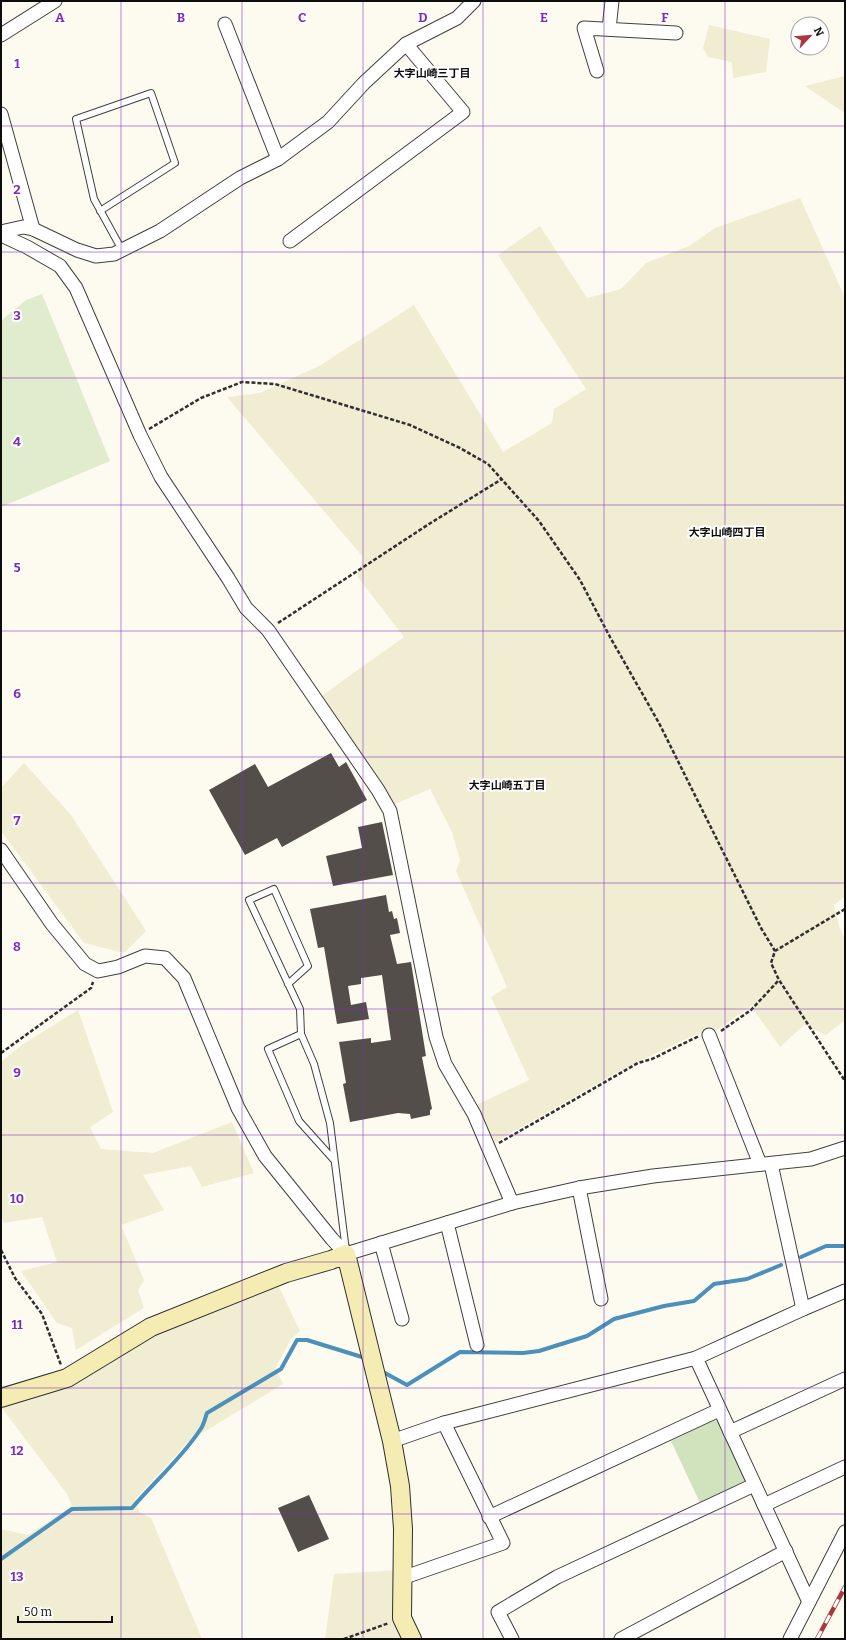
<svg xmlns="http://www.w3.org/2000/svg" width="846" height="1640" viewBox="0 0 846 1640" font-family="Bitter,'Noto Sans JP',serif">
<rect width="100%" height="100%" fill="#fdfaef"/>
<g fill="#f0edd2">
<path d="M709,25L770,39L766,72L733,78L732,62L708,57L703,48Z"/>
<path d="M845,76V113L805,86Z"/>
<path d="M800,198L845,298V896L834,905L839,926L845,940V1020L826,1035L804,1025L780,1047L751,1006L717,1030L694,1035L623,1069L492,1144L474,1106L529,1080L491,997L507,987L456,871L460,860L452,832L430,789L393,805L320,697L404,637L357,576L363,557L227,397L260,393L319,366L414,305L503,452L552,423L554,409L586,389L498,255L540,226L587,298L621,289L646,263L689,246L715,228Z"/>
<path d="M24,763L71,815L146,931L124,953L84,943L1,831V788Z"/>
<path d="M78,1010L113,1112L90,1127L101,1149L153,1153L232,1122L254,1173L202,1187L191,1166L143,1175L164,1210L121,1225L144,1280L138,1290L144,1308L76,1350L72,1328L57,1323L21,1271L57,1262L42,1217L3,1223L1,1211V1062L22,1045Z"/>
<path d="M279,1287L300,1331L291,1339L275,1368L283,1384L189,1441L135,1499L139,1512L151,1518L202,1639H1V1529L28,1535L72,1506L67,1494L1,1407V1401L214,1309Z"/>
<path d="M398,1570L403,1639H325L334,1574Z"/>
</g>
<path fill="#d1e3bd" d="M714,1420L720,1423L746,1479L744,1484L701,1505L671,1441Z"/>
<path fill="#e1ebce" d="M42,294L110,461L1,507V321L26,300Z"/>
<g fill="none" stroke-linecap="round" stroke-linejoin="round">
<g stroke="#4b8fbb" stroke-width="4">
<path d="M801,1257L826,1246H845"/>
<path d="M385,1373L407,1385L460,1352L523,1353L539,1351L587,1336L614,1319L664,1306L694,1301L714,1284L747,1279L781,1265"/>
<path d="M1,1559L72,1509L132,1508C154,1482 181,1459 200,1430C204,1425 205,1418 207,1413L281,1369L297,1340H307L362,1357"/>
</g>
</g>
<g fill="#544e4b">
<path d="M331,753L339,767L346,762L367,800L282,847L277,838L245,855L209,790L255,764L268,787Z"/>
<path d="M382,822L393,875L333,886L326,856L362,848L358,827Z"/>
<path d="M386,895L389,912L392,911L394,919L397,918L400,933L390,935L397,964L411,962L426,1056L422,1057L432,1109L430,1110V1115L411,1119L410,1114L398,1113L350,1122L343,1084L346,1083L339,1042L371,1038V1043L391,1040L382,975L361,978V984L348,986L351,1005L366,1002L369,1019L337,1024L324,947L318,948L310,909Z"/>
<path d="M309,1495L329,1539L298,1552L278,1508Z"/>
</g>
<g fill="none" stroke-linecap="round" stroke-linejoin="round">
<defs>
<g id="lane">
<path d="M100,211L175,163L151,93L76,119L94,199L122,250"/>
<path d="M288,984L308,966L274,889L249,900L300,1009L301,1034"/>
<path d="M334,1160L299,1121L268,1049L301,1034L314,1064L330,1123L346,1251"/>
</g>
<g id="street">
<path d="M225,24L278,159"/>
<path d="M609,29L612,1"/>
<path d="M1,35L55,1"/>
<path d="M597,71L584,28L676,33"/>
<path d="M1,114L33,229"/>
<path d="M1,232L23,227L33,229L77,250L96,256L114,254L160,231L240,178L278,159L328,122L364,83L406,44L457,18L474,1"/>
<path d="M1,235L27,247L60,266L76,288L140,435L161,477L228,578L246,608L268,630L378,790L390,811L436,1037L445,1064L474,1114L512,1203"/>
<path d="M290,241L463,112L406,44"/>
<path d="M1,850L52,924L85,964L98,971L118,967L145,956L165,958L184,978L238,1108L265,1156L332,1239L346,1254L512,1203L579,1188L653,1176L811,1159L845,1148"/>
<path d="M709,1035L760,1164"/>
<path d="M771,1164L803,1309"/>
<path d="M579,1188L601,1299"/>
<path d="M447,1223L477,1345"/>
<path d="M381,1243L402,1319"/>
<path d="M696,1358L809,1602"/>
<path d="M730,1432L845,1379"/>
<path d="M392,1441L444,1423L696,1358L803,1309L845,1291"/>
<path d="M764,1505L845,1467"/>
<path d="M489,1517L719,1410"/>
<path d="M402,1578L503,1543L444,1423"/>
<path d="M512,1639L498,1612L557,1577L754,1485"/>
<path d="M621,1639L786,1551"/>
<path d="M790,1639L845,1532"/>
</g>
<path id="secondary" d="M1,1398L67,1378L151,1327L286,1273L331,1260L346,1254L392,1441L400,1486L403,1529L402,1618L412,1639"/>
</defs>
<use href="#lane" stroke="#404040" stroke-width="8"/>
<use href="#street" stroke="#404040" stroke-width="15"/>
<use href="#secondary" stroke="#2f2f2f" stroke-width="20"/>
<g stroke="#2f2f2f" stroke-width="2.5" stroke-dasharray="4 2" stroke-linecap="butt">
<path d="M149,429L201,398L242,382L275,384L410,425L460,448L488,464L539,521L580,580L610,637L659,723L761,928L775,951"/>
<path d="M278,623L429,524L502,479"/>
<path d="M845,909L775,951L771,963L779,980L845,1081"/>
<path d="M721,1031L751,1010L779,980"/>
<path d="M1,1053L91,988L93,982"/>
<path d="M499,1143L638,1063L652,1059L699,1036"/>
<path d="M1,1250L15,1278L42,1314L61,1365"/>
<path d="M344,1639L389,1623"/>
</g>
<use href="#lane" stroke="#fff" stroke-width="6"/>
<use href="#street" stroke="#fff" stroke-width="13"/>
<use href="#secondary" stroke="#f4ecb3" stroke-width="18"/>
<defs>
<path id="rail" d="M817,1639L845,1587"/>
</defs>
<use href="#rail" stroke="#aa383e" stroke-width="4.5"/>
<use href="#rail" stroke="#fff" stroke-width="3" stroke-dasharray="9" stroke-linecap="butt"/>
</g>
<path fill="none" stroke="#7b2cbf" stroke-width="1" stroke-opacity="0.55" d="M121,1V1639M242,1V1639M363,1V1639M483,1V1639M604,1V1639M725,1V1639M1,126H845M1,252H845M1,378H845M1,505H845M1,631H845M1,757H845M1,883H845M1,1009H845M1,1135H845M1,1262H845M1,1388H845M1,1514H845"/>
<g text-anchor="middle" stroke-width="4" stroke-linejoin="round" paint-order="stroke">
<g font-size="11" font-weight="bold" fill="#0d0d0d" stroke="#fff">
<text x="432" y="77">大字山崎三丁目</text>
<text x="727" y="536">大字山崎四丁目</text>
<text x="507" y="789">大字山崎五丁目</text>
</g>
</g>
<g font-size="13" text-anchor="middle" font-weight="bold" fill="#7b2cbf" stroke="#fff" stroke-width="4" stroke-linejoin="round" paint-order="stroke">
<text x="60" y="22">A</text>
<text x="181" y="22">B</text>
<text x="302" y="22">C</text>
<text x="423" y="22">D</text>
<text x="544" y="22">E</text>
<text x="665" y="22">F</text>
<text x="17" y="68">1</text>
<text x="17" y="194">2</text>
<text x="17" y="320">3</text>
<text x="17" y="446">4</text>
<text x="17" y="572">5</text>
<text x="17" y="698">6</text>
<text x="17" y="825">7</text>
<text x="17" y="951">8</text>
<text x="17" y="1077">9</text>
<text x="17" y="1203">10</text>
<text x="17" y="1329">11</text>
<text x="17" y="1455">12</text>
<text x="17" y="1581">13</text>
</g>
<rect width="846" height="1640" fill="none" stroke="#0d0d0d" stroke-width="4"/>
<g transform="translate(810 36) rotate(64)"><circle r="19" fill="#ffffff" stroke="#9e9e9e"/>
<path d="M0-3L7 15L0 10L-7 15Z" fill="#aa383e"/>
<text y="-6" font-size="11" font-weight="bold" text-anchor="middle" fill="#0d0d0d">N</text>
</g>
<path d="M18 1616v6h94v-6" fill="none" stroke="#0d0d0d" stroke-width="2"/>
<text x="24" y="1616" font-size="12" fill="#0d0d0d" stroke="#ffffff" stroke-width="3" paint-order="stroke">50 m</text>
</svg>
